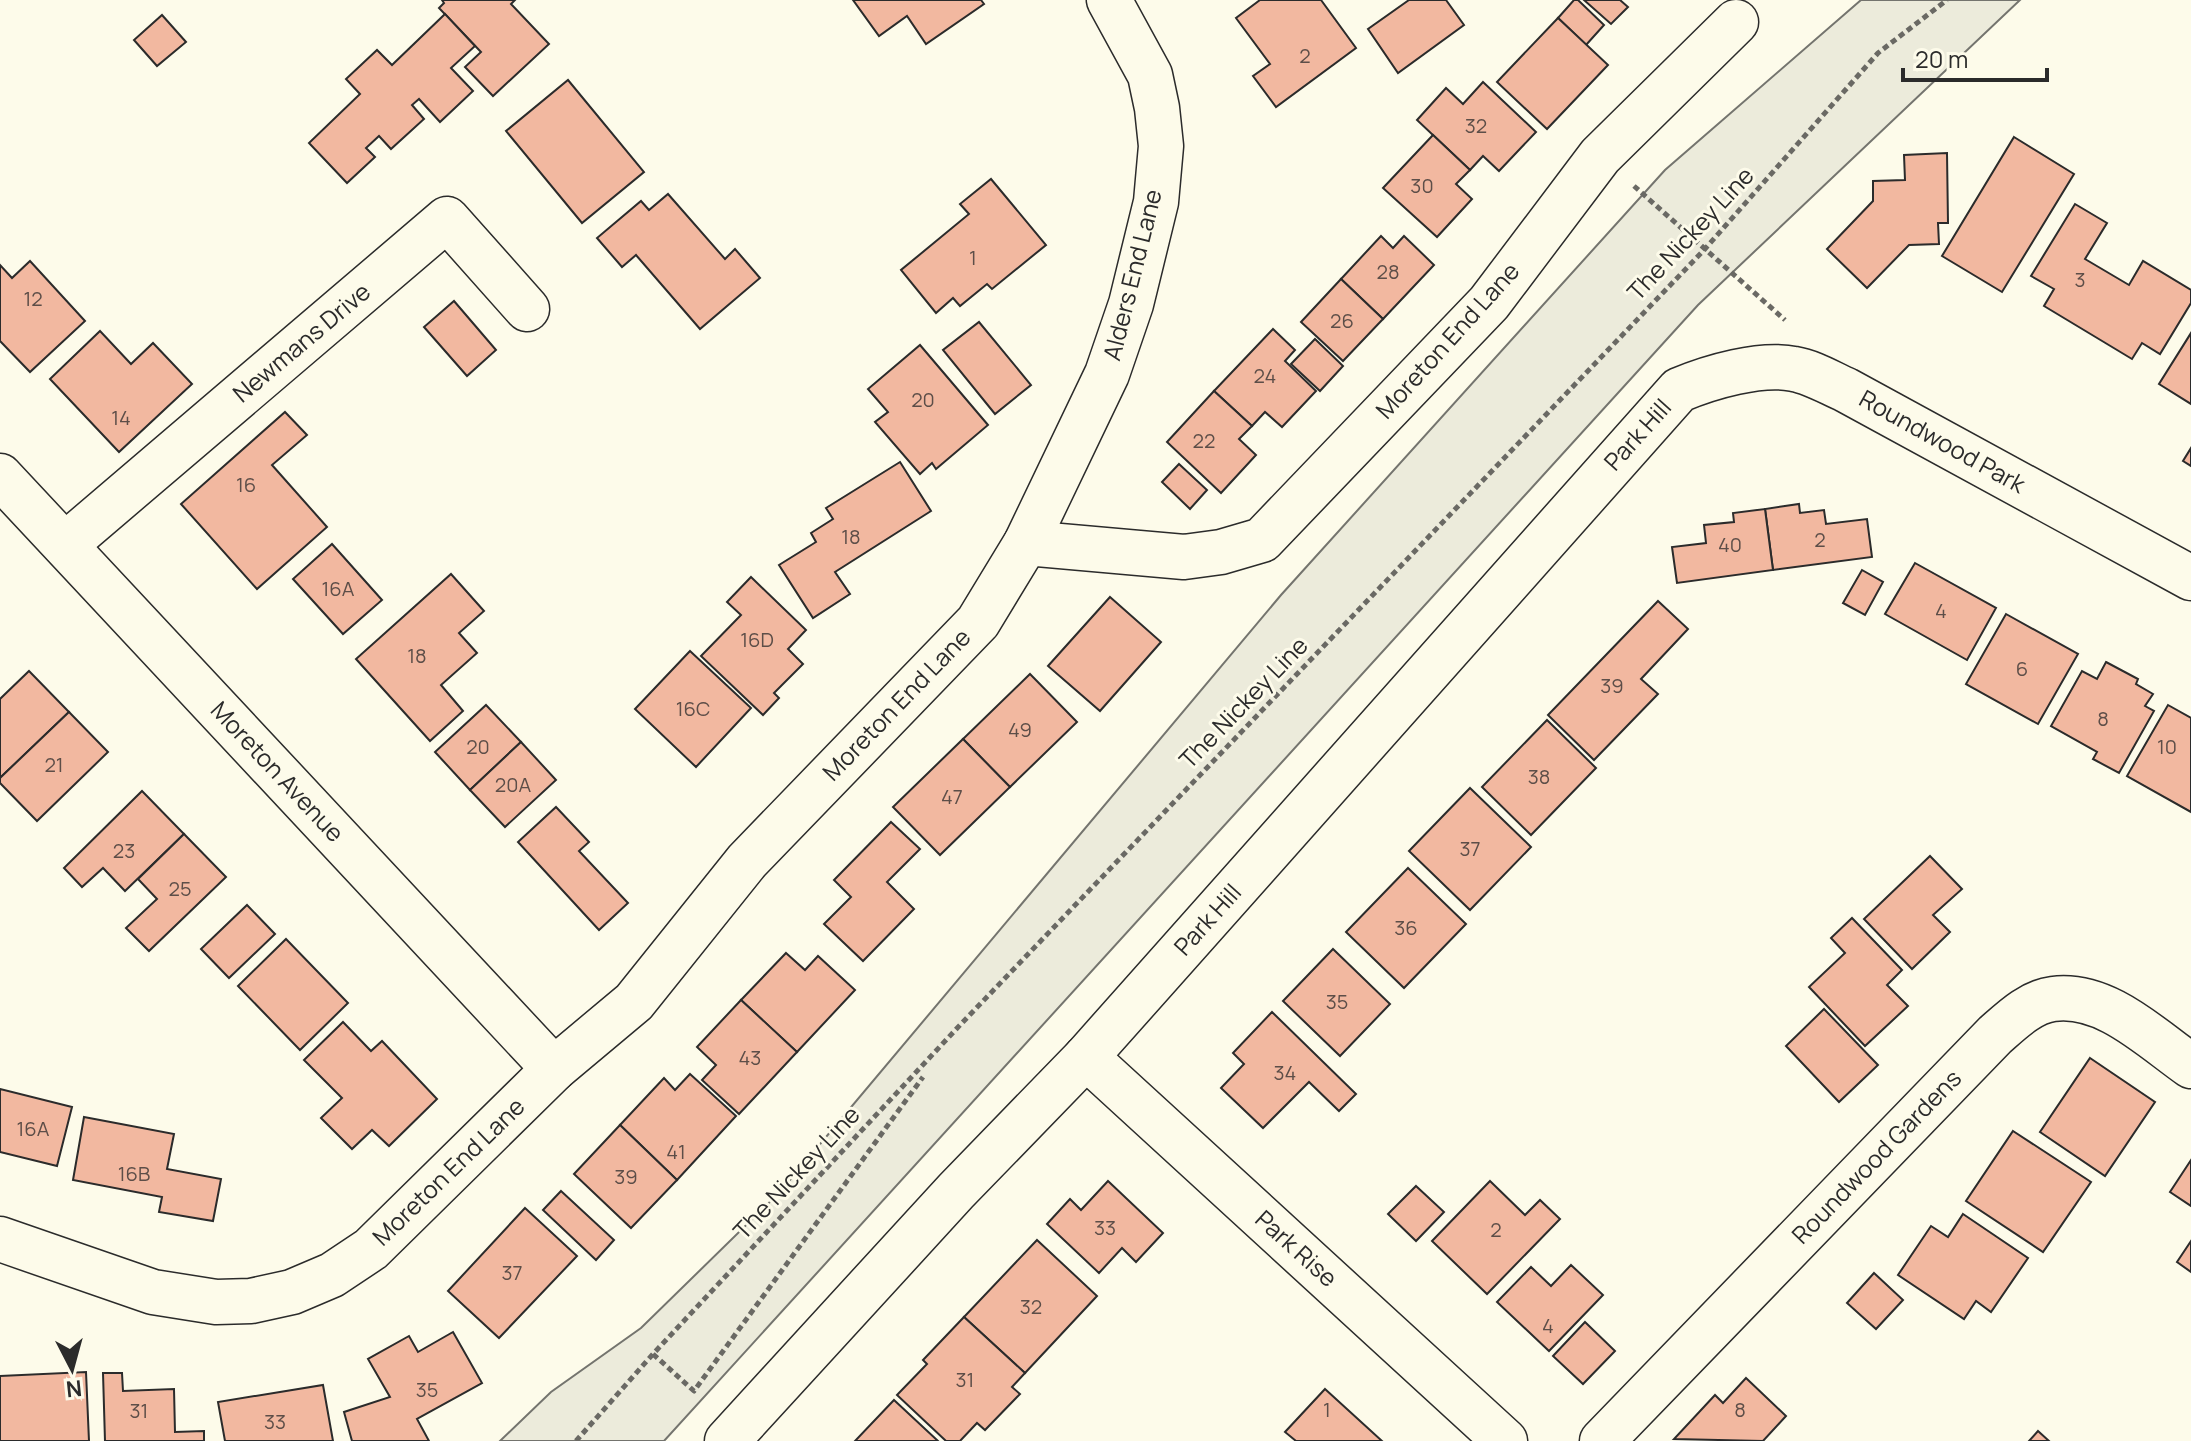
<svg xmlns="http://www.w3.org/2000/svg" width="2191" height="1441" viewBox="0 0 2191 1441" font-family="Manrope,sans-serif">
<rect width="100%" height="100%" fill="#fdfbea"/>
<path fill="#ecebdb" stroke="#74746e" stroke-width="2" d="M1861,0H2020L1698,305L664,1441H500L551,1392L641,1328L779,1193L1281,595L1665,170Z"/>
<g fill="#f2b8a0" stroke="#2b2b2b" stroke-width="2">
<path d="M442,0H515L511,4L549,44L493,96L465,67L481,52L439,8L444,3Z"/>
<path d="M853,0H981L984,4L926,44L907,16L879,36Z"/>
<path d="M1260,0H1321L1356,48L1276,107L1253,76L1270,64L1236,18Z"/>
<path d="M1409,0H1446L1464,25L1398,73L1368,29Z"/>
<path d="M1574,0H1578L1604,25L1586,45L1558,18Z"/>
<path d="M1584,0H1620L1628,7L1611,24Z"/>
<path d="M445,14L475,46L451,68L473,91L440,122L419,99L412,105L424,119L391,149L379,136L366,148L375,157L347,183L309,143L360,94L346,79L377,50L392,65Z"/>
<path d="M162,15L186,42L157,66L134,40Z"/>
<path d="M1558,18L1608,65L1547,129L1497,82Z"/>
<path d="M568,80L644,172L582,223L506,131Z"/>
<path d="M1483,82L1536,132L1499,171L1483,156L1470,170L1417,120L1446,88L1463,104Z"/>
<path d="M1433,135L1470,170L1456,184L1472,199L1437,237L1383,188Z"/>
<path d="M2014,137L2074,174L2002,292L1942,256Z"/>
<path d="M1947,153L1948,223H1938L1939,244L1909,245L1867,288L1827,249L1873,201V181L1905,180L1904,155Z"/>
<path d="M991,179L1046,245L992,289L987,284L960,306L953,298L936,313L901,270L969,214L960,204Z"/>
<path d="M668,194L725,259L735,249L760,278L700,329L636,255L622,267L597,238L641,201L649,210Z"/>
<path d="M2075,204L2107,223L2085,259L2129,285L2143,261L2191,290V303L2160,354L2142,343L2132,359L2044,306L2054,289L2031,276Z"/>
<path d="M1381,236L1393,248L1404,236L1434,265L1383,319L1341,279Z"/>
<path d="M30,261L85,321L30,372L0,341V265L12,278Z"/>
<path d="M1341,279L1383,319L1343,361L1301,322Z"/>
<path d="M454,301L496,350L467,376L424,327Z"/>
<path d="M979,322L1031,385L995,414L943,350Z"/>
<path d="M1273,329L1295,350L1285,361L1316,391L1282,427L1265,412L1252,426L1214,391Z"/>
<path d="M100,331L131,364L153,343L192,384L119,452L50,379Z"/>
<path d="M2191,333V404L2159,384Z"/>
<path d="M1315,339L1343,366L1320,391L1291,364Z"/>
<path d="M920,345L988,425L936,469L932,463L920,474L875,422L888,412L868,389Z"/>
<path d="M1214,391L1252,426L1239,439L1256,455L1221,493L1167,442Z"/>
<path d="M285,412L307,435L272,465L327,527L257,589L181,504Z"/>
<path d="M2191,448V466L2183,461Z"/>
<path d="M900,462L931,511L835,572L850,594L813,618L779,565L816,542L811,533L833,519L826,508Z"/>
<path d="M1179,464L1207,490L1190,509L1162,482Z"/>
<path d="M1799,504L1800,513L1824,510L1826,524L1867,519L1872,557L1773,570L1765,509Z"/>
<path d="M1765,509L1773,570L1677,583L1672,547L1706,543L1704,525L1734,522L1733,513Z"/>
<path d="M332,544L382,600L343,634L293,579Z"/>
<path d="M1915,563L1996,608L1967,660L1885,614Z"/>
<path d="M1862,570L1883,582L1865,615L1843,603Z"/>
<path d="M451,574L484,611L459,633L477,653L441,685L463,711L430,741L356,659Z"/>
<path d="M751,577L806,630L788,649L803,664L774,693L779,698L763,715L701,656L741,615L727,602Z"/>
<path d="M1110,597L1161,642L1100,711L1048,666Z"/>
<path d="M1658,601L1688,629L1641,679L1658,694L1594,760L1548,715Z"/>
<path d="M2006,614L2078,654L2038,724L1966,684Z"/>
<path d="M690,651L751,708L696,767L635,709Z"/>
<path d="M2106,662L2138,679L2136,684L2153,694L2145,706L2154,711L2119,773L2093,759L2097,752L2051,726L2082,671L2097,679Z"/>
<path d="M29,671L69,712L0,778V699Z"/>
<path d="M1030,674L1077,722L1010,787L963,739Z"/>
<path d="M486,705L521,742L470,790L435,752Z"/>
<path d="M2168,705L2191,718V812L2127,776Z"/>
<path d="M69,712L108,752L37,821L0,783V778Z"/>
<path d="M1547,720L1596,768L1531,835L1482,787Z"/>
<path d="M963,739L1010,787L940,855L893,807Z"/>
<path d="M521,742L556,780L505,827L470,790Z"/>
<path d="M1470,788L1531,847L1470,910L1409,851Z"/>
<path d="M142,791L184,834L125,891L103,868L82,887L64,868Z"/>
<path d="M556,807L589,842L579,851L628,903L599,930L518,842Z"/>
<path d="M891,822L920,849L887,882L914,909L863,961L824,924L851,897L834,880Z"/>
<path d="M184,834L226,877L149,951L126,928L157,899L138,879Z"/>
<path d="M1930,856L1962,889L1933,915L1950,932L1912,969L1864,919Z"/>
<path d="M1408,868L1466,924L1404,988L1346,932Z"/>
<path d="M247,905L275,934L229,978L201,949Z"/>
<path d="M1852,918L1902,970L1887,985L1908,1006L1865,1046L1809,987L1845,953L1831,938Z"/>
<path d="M286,939L348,1003L300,1050L238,986Z"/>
<path d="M1333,949L1390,1004L1340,1056L1283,1001Z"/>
<path d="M786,953L805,970L818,956L855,990L797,1052L741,1000Z"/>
<path d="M741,1000L797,1052L739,1114L702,1080L716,1065L697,1047Z"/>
<path d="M1824,1009L1878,1065L1839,1102L1786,1046Z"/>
<path d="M1272,1012L1356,1094L1339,1111L1309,1082L1263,1128L1221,1088L1244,1064L1233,1053Z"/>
<path d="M343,1022L371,1051L382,1041L437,1099L389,1146L372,1130L352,1149L321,1118L342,1098L304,1060Z"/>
<path d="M2090,1058L2155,1102L2105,1176L2040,1132Z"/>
<path d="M690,1074L736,1116L677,1180L620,1125L664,1078L675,1090Z"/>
<path d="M0,1089L72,1107L57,1166L0,1152Z"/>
<path d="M84,1117L174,1134L167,1169L221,1179L213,1221L159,1212L162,1197L73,1180Z"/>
<path d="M620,1125L677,1180L631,1228L574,1174Z"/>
<path d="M2013,1131L2091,1182L2043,1252L1966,1201Z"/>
<path d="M2191,1160V1206L2170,1192Z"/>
<path d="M1108,1181L1163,1233L1136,1262L1122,1248L1099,1273L1047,1224L1070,1199L1081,1210Z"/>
<path d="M1490,1181L1525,1215L1540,1200L1560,1219L1487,1294L1432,1241Z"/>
<path d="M1416,1186L1444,1212L1416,1241L1388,1214Z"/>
<path d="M561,1191L614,1240L596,1260L543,1210Z"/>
<path d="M525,1208L577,1256L499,1338L448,1291Z"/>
<path d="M1963,1214L2028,1258L1991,1312L1976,1301L1964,1319L1898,1275L1931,1226L1948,1237Z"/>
<path d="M1037,1240L1097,1296L1025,1373L964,1317Z"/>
<path d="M2191,1241V1272L2177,1262Z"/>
<path d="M1571,1265L1603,1295L1549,1351L1497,1302L1531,1267L1551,1286Z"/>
<path d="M1874,1273L1903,1300L1876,1329L1847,1303Z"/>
<path d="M964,1317L1025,1373L1012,1387L1020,1394L985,1430L977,1423L960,1441H946L897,1395L927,1364L923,1360Z"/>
<path d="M1585,1322L1615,1351L1583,1384L1553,1356Z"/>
<path d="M453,1332L482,1383L417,1419L429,1441H352L344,1412L390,1397L368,1359L409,1336L418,1352Z"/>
<path d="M86,1372L89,1441H0V1376Z"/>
<path d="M103,1373H122L123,1391L174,1389L175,1432L204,1431V1441H105Z"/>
<path d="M1746,1378L1786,1416L1763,1441L1674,1439L1715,1395L1723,1403Z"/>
<path d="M323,1385L333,1441H225L218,1402Z"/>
<path d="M1325,1389L1382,1441H1296L1285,1432Z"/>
<path d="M894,1400L938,1441H855Z"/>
<path d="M2038,1431L2049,1441H2029Z"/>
</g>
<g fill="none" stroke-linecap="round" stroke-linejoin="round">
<defs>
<g id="minor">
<path d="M0,476L554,1069"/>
<path d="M1026,543L1184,557L1221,552L1262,540L1489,303L1600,156L1736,22"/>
<path d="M65,545L447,219L527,309"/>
<path d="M1086,1057L1505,1441"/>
<path d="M0,1239L153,1292L216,1302L251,1301L292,1292L332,1275L371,1249L554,1069L634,1002L747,861L978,622L1026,543L1107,374L1131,304L1156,202L1161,146L1157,108L1150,75L1109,0"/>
<path d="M727,1441L956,1191L1086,1057L1679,390C1710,377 1761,362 1794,369C1812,372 1830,383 1846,390L2191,578"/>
<path d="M1602,1441L1995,1035C2011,1021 2030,1002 2053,999C2105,992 2151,1038 2191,1066"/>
</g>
</defs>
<use href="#minor" stroke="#2b2b2b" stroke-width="47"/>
<g stroke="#6a6964" stroke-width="5" stroke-dasharray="6 4" stroke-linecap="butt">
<path d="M1634,186L1785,320"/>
<path d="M653,1354L694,1391L923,1077"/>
<path d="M576,1441L653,1354L961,1024L1704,250L1878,53L1947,0"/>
</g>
<use href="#minor" stroke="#fdfbea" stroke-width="44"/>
</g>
<g text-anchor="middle" stroke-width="6" stroke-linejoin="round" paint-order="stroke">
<g font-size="20" fill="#5d4e48">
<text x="1305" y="63">2</text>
<text x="1476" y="133">32</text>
<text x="1422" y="193">30</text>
<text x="973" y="265">1</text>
<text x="1388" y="279">28</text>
<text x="2080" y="287">3</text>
<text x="33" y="306">12</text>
<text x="1342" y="328">26</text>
<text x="1265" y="383">24</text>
<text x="923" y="407">20</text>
<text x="121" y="425">14</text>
<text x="1204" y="448">22</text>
<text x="246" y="492">16</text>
<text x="851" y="544">18</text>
<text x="1820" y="547">2</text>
<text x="1730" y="552">40</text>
<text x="338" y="596">16A</text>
<text x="1941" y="618">4</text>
<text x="757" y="647">16D</text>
<text x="417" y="663">18</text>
<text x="2022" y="676">6</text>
<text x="1612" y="693">39</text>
<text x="693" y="716">16C</text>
<text x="2103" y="726">8</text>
<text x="1020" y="737">49</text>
<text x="478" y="754">20</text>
<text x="2167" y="754">10</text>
<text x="54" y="772">21</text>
<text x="1539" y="784">38</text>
<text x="513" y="792">20A</text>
<text x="952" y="804">47</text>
<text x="1470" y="856">37</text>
<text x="124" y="858">23</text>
<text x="180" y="896">25</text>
<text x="1406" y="935">36</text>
<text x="1337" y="1009">35</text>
<text x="750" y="1065">43</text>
<text x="1285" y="1080">34</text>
<text x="33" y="1136">16A</text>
<text x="676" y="1159">41</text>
<text x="134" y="1181">16B</text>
<text x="626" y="1184">39</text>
<text x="1105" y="1235">33</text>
<text x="1496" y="1237">2</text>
<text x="512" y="1280">37</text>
<text x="1031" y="1314">32</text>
<text x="1548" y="1333">4</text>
<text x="965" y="1387">31</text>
<text x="427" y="1397">35</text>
<text x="1327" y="1417">1</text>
<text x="1740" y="1417">8</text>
<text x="139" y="1418">31</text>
<text x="275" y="1429">33</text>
</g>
<g font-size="24" fill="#2b2b2b" stroke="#fdfbea">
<text transform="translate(1691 234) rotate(-47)" y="8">The Nickey Line</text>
<text transform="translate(1133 275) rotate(-76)" y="8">Alders End Lane</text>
<text transform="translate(1448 341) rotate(-48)" y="8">Moreton End Lane</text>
<text transform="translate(302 343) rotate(-40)" y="8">Newmans Drive</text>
<text transform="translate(1638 435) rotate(-48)" y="8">Park Hill</text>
<text transform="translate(1942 442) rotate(29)" y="8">Roundwood Park</text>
<text transform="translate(1244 703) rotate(-46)" y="8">The Nickey Line</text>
<text transform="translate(897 705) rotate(-46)" y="8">Moreton End Lane</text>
<text transform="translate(277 772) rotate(47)" y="8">Moreton Avenue</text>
<text transform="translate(1208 920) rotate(-48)" y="8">Park Hill</text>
<text transform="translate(1877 1157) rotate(-46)" y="8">Roundwood Gardens</text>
<text transform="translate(449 1172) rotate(-44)" y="8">Moreton End Lane</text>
<text transform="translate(797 1173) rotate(-47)" y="8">The Nickey Line</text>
<text transform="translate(1296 1249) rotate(42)" y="8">Park Rise</text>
</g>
</g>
<g transform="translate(72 1369) rotate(174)" stroke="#fdfbea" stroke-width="6" paint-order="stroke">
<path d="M0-6L14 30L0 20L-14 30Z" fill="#2b2b2b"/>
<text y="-12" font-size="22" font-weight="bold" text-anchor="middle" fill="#2b2b2b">N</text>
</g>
<path d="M1903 68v12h144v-12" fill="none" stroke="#2b2b2b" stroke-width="4"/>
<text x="1915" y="68" font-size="24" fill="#2b2b2b" stroke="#fdfbea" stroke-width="6" paint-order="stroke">20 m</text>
</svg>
